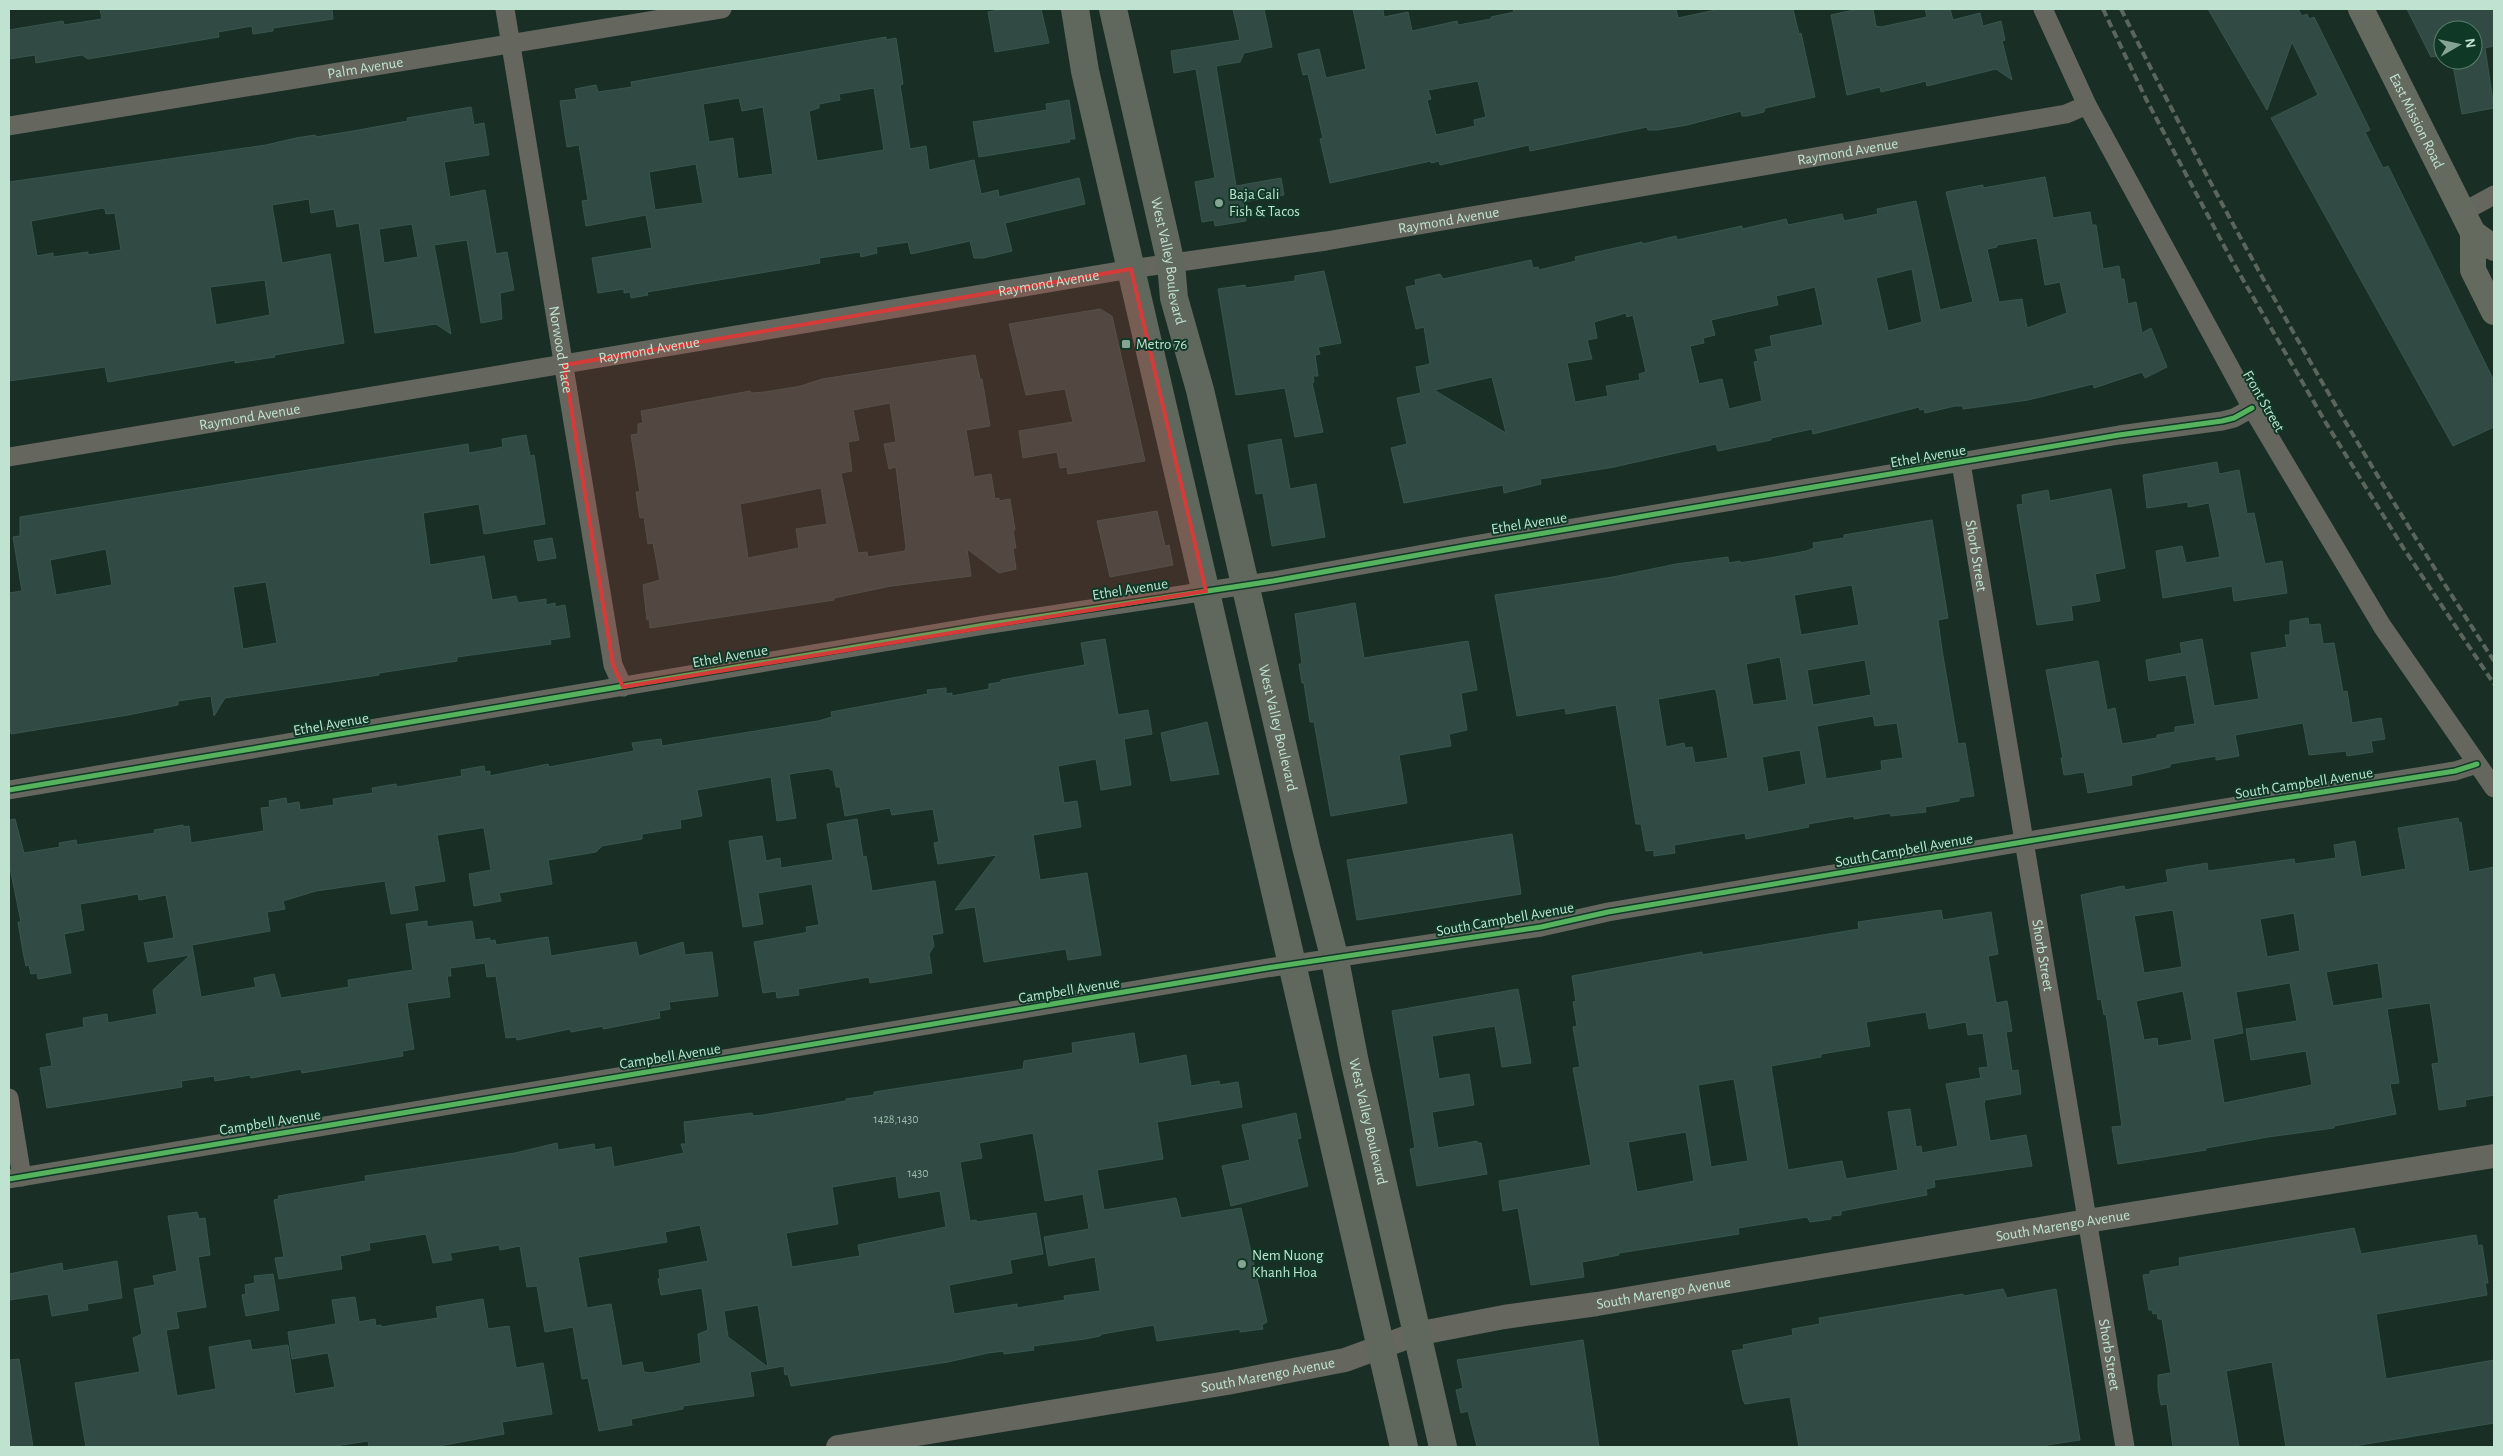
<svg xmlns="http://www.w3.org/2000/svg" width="2503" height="1456" viewBox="0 0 2503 1456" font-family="'Alegreya Sans',sans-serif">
<rect width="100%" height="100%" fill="#192f26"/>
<g fill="#324a44" stroke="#37564e" fill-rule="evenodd">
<path d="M100,9H332L333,19L273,28V31L253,34L252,26L218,32L219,37L88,59L82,55L36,63L35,55L9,59V30L63,21L64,25L102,19Z"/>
<path d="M1005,9H1041L1049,43L995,52L988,12Z"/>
<path d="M1233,9H1264L1272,47L1244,53L1240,62L1216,66L1236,186L1281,178L1284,195L1243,202L1246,221L1215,226L1214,220L1202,222L1195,182L1215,178L1196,69L1174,73L1171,51L1240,40Z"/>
<path d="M1353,9H1383L1384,17L1408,12L1412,31L1457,21L1458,25L1491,19V17L1514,12L1513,9H1676L1678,18L1720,9H1793L1799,34L1801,33L1815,97L1765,108L1764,112L1747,116H1742L1741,111L1687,125L1657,130H1648L1647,127L1530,151L1529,145L1440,165L1439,161L1431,163V161L1330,183L1320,139L1323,138L1308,74L1303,75L1298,54L1319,49L1326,78L1366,69ZM1478,81L1486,117L1474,120L1475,126L1436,135L1427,100L1431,99L1428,90Z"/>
<path d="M1858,9H1873L1876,26L1881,27L1927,17L1925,9H1950L1953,20L1980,13L1983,26L2001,21L2005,40L2002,41L2012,80L1996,69L1927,86L1926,81L1881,92L1880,87L1847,95L1831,15Z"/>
<path d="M2208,9H2298L2302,16L2307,14L2309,19L2314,17L2370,130L2365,132L2383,168L2388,166L2494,381V427L2453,446L2271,118L2318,95L2292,42L2267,110Z"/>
<path d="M2407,9H2494V46L2485,48L2494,108L2462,114L2452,60H2473V30H2443V55L2431,57Z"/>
<path d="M886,37V40L896,38L903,84L900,85L910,149L926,146L929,170L974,160L981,194L998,190L999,197L1079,178L1085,204L1005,223L1012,251L983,258H974L970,241L911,254L908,242L876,247L877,253L861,257L860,252L819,258L820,263L647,292L648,295L631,298L630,292L624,293V289L598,293L592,258L652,248L646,215L586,226L582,201L588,200L579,145L567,147L560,101L577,99L575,89L596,85L598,92L632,87L631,82ZM874,88L884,150L817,161L809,111L819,108V104L840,100L839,94ZM739,98L742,111L763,107L773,174L738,179L733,138L709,142L703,104ZM696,164L703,203L655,210L649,172Z"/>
<path d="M1069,100L1075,139H1069L1070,142L979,157L973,122L1047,110L1046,104Z"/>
<path d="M471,107L474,125L484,123L489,155L444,162L450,197L485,190L496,254L507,252L514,290L500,293L502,319L481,323L467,240L434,245L451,334L436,324L375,333L359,223L337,227L334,209L311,213L309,199L272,205L282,263L330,254L344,343L274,355L275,357L235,363V360L108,382L105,367L9,381V182L266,145L296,138L315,135L316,137L353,131L408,121L407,118ZM102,208L105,209L106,214L115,213L121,250L88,255V252L53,257V253L37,256L31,221ZM412,224L418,257L384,263L379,229ZM265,280L270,315L216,325L210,287Z"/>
<path d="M2045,177L2053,218L2090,212L2092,225H2096L2103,269L2119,266L2121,279H2124L2128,304L2136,302L2142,333L2151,328L2167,367L2145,378L2142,372L2094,388L2093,384L2028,400L1963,409V406H1955L1925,413L1924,409L1920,410L1919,407L1813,434L1812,429L1771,438V440L1718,451L1716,444L1614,467L1540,479L1541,484L1504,493L1503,485L1404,503L1391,448L1407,444L1397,398L1421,393L1416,367L1430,364L1424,327L1416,329L1406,287L1416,285L1415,280L1440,274L1443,279L1531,260L1533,268L1538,267L1539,270L1576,261L1575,257L1642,242L1643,244L1676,236L1677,240L1742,226V229L1786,219L1788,225L1842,214L1844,221L1878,214L1877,209L1916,201L1940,310L1973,302L1946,192L1983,185V188ZM2037,238L2045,285L2060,282L2067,313L2027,328L2022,299L1999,302L1987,249L1997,247V245ZM1912,269L1922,322L1888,331L1876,278ZM1815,287L1823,325L1770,336L1772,346L1755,350L1758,361L1754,362L1762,401L1729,409L1722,379L1699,384L1690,346L1704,343L1703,338L1715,335L1711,320L1778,305L1776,296ZM1626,313L1627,317L1633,315L1646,372L1639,374L1640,380L1606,386L1608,396L1575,402L1567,363L1592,359L1587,340L1597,338L1594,322ZM1492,377L1506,433L1434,390Z"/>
<path d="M1324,271L1341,343L1318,347L1320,354L1315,355L1318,376H1313L1314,382L1312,383L1323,432L1295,437L1285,388L1236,395L1218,289L1245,285L1246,288L1295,281V276Z"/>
<path d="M1100,309L1112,316L1145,461L1068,474L1067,467L1060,468L1057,452L1023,458L1019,431L1073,422L1065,389L1026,395L1009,324Z"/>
<path d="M975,355L980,379H982L990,426L966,430L974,477L991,474L995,499L999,498V501L1010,499L1015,530H1013L1016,548H1013L1016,569L999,573L967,549L971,576L891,586L834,598V600L650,628L649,619L647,620L643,585L660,580L653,543L648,544L644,517L640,518L636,492H640L631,435L638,434V424L643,423L641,411L750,391L751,393L765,392L801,386L822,379ZM890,403L896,442L884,444L889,469L896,467L906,547L905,551L868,557L867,552L858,553L841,473L852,471L848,442L859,440L853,410ZM821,488L827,524L796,529L799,548L748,558L740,504Z"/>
<path d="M526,435L530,456L534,455L545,524L484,534L479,504L423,513L430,565L484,556L492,600L516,596L518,603L546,599V605L555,603V607L565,605L570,637L550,640L551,644L457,657V661L379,673V675L225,698L214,716L211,696L178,701V705L128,715L11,734L9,721V593L22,591L13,537L20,536V517L468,444L469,453L503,447L502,439ZM106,549L112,585L56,595L50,560ZM266,582L277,643L243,649L233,587Z"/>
<path d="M1281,439L1290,489L1316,484L1325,537L1272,546L1263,493L1256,494L1248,445Z"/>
<path d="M2217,462L2219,474L2239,470L2247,514L2254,513L2265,564L2282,561L2287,593L2234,601L2232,586L2163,598L2156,551L2182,546L2186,563L2220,557L2209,503L2188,507V502L2147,508L2143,475Z"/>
<path d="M2111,489L2125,568L2095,574L2100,601L2071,606L2073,620L2037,625L2017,505L2023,504L2022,495L2048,490L2050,501Z"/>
<path d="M1157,511L1165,546L1169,545L1173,565L1110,577L1097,521Z"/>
<path d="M1932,520L1948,618L1938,620L1942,650L1958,744L1965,743L1974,796L1959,798V801L1925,807L1926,812L1891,816L1890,813L1854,819V816L1808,824L1809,827L1746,839L1745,833L1674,845L1675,853L1654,856V850L1646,851L1641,824H1636L1616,705L1566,714L1565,708L1517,716L1495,595L1613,577L1676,564L1728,557L1729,563L1740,561V563L1775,557L1806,551L1814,548L1813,543L1844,538V535ZM1852,585L1859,625L1801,635L1794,595ZM1780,657L1787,700L1753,705L1746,664ZM1865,660L1871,695L1813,705L1807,670ZM1714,689L1716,690L1728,758L1695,763L1692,747L1685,748L1684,743L1666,747L1658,699ZM1873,716L1875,726L1897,723L1903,758L1881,761L1882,770L1826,779L1817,726ZM1800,750L1806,784L1768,792L1762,757Z"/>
<path d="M552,538L556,558L538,561L534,541Z"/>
<path d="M1355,603L1364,658L1468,641L1477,690L1461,693L1467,730L1449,734L1451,746L1399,755L1407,803L1331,816L1314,722H1310L1304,683H1302L1299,664H1302L1295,614Z"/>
<path d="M2308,618L2309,625L2320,624L2323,644L2334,643L2343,692L2347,691L2352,723L2381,718L2385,739L2371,741L2373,752L2347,756L2346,751L2309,755L2303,723L2235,735L2239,756L2216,760V756L2170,764V767L2131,776L2132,785L2088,793L2084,772L2064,775L2061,758H2063L2046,670L2098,661L2107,710L2115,708L2122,744L2157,738V735L2175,732V727L2195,724L2186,675L2149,681L2146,660L2182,653L2180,643L2202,639L2214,706L2259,699L2251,653L2287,647L2285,635H2290V621Z"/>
<path d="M1105,639L1118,715L1148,710L1152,734L1124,739L1131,785L1101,790L1096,759L1058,766L1064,803L1077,801L1081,827L1033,835L1040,880L1087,873L1101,955L1068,960L1066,949L984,962L975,907L955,910L997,855L938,864L934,843L939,842L933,809L892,815L890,808L845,816L840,787H836L833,770H830V768L789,774L796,818L777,821L771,777L697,790L702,816L680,820L681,828L642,834V839L602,846L596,852L548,860L552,884L499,893L501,901L474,906L469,874L491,870L484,828H481L437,835L445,881L414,886L418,910L391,914L385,881L316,891L283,901L285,909L267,912L270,931L192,945L201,997L256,987L254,978L274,974L281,998L349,987L348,980L413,970L406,924L427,921V927L472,921L475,940L490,938V941L495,940L496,945L548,937L551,956L636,942L639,956L683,942L685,955L712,952L718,996L669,1002L670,1009L659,1011L660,1018L603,1029V1026L571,1032L570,1029L517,1040L516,1037L506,1038L496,976L487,977L485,963L450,968L451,976H447L450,997L407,1003L414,1049L402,1051L403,1056L302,1073L301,1069L251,1078L250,1075L215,1081L214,1076L181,1081L182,1087L47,1108L40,1068L52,1066L46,1034L84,1027L83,1018L107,1014L108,1023L157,1014L153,990L190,955L148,962L144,943L174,938L166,895L139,900L138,894L80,904L84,930L64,934L71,973L38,979L37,973L31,974L29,965L26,966L23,952L18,922H21L9,863V820L15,819L24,853L60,847L59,843L76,840L77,845L155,833L154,830L183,825V827L189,826L191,843L264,831L261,808L270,807L269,801L286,798L287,804L299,802L300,810L334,805L333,799L373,793L372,788L396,784L397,787L462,776L461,770L484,766L485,772L490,771V776L548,764L549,767L634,751L632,743L661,739L662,746L818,721L832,717L831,712L928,694L927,690L946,688V694L952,693V696L989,689V684L1001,682V680L1085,665L1081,643Z"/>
<path d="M1207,722L1219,774L1171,781L1161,733Z"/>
<path d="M2458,818L2459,823L2461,822L2469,872L2494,867V1095L2465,1100L2466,1106L2439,1110L2432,1064L2439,1063L2430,1003L2387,1009L2399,1083L2390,1084L2396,1114L2334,1126V1128L2268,1137L2206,1148V1150L2118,1164L2112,1127L2122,1126L2111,1048L2106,1014L2104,1015L2101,999L2098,1000L2081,895L2118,887L2124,886L2125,890L2168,882L2166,870L2207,863L2208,871L2294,859L2295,864L2336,858L2334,845L2355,841L2361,877L2406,869L2398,828ZM2173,910L2182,967L2144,973L2134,916ZM2294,913L2300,951L2267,957L2260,919ZM2378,963L2383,998L2333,1006L2326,972ZM2290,983L2297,1021L2246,1029L2251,1060L2306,1051L2312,1085L2224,1103L2213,1039L2243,1033L2236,992ZM2183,991L2192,1040L2158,1046L2157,1038L2144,1040L2136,1001Z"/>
<path d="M857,819L863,857L866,856L872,891L935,881L943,933L932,935L934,946L929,954L932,973L870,983L869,977L798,989L799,995L777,998L776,991L763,993L754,942L804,933L807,932L806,927L819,925L812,884L758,893L763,924L743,927L729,841L762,836L766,861L780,858L781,868L833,860L827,824Z"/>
<path d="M1512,834L1521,894L1357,920L1347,860Z"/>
<path d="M1941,910L1943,920L1991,912L1998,954L1988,956L1996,1003L2007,1001L2012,1031L2006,1032L2012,1071L2018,1070L2021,1094L1985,1100L1984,1104L1990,1141L2026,1135L2032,1166L1934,1180L1935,1187L1926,1189L1927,1195L1841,1211V1215L1831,1216V1219L1810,1222L1807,1217L1738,1228L1739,1234L1619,1253V1255L1582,1262L1584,1277L1531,1285L1518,1208L1503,1211L1499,1181L1591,1165L1573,1068L1580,1067L1573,1027L1577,1026L1573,1002L1576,1001L1572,976L1702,952V955L1859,929L1858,922ZM1926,1012L1929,1029L1966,1022L1968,1035L1983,1033L1988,1067L1979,1068L1981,1078L1946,1084L1958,1146L1922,1153L1921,1146L1916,1147L1910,1109L1888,1112L1898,1170L1846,1179L1842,1161L1788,1170L1771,1066L1821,1057V1054L1870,1046L1866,1022ZM1734,1079L1748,1161L1711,1167L1698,1085ZM1686,1132L1694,1181L1637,1192L1628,1142Z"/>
<path d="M1518,989L1531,1063L1502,1067L1495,1026L1432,1036L1439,1079L1469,1074L1474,1105L1432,1112L1438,1148L1477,1141V1143H1481L1487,1174L1417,1186L1410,1149L1415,1148L1392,1011Z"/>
<path d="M1134,1033L1139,1064L1186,1055L1191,1086L1219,1081L1220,1085L1238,1082L1242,1107L1157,1122L1163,1159L1097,1170L1104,1210L1176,1198L1181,1218L1241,1208L1267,1322L1262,1325L1263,1329L1240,1332V1329L1157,1341L1154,1325L1102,1334L1100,1336L1085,1339L1033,1346L1034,1350L1004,1354V1351L988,1353L948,1362L791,1386L788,1374L785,1375L784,1366L750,1372L754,1396L683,1406V1409L631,1419L632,1425L599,1431L588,1378L582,1379L573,1327L545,1332L537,1286L527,1287L520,1246L500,1250L499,1245L450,1253L452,1260L433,1263L426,1234L369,1243L370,1250L340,1256L342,1269L279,1279L275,1258L284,1257L274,1200L279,1199L278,1196L366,1181L365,1176L515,1153L557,1143L558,1150L594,1144L595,1150L611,1147L614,1167L684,1153L681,1144H686L684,1122L752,1113L753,1116L763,1115L846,1101V1099L874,1095V1092L1023,1069L1024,1061L1073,1053L1072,1043ZM1033,1133L1045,1201L1083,1194L1089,1229L1044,1237L1049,1266L1095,1257L1100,1291L1064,1296L1065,1300L1017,1308V1304L954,1314L949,1285L1012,1273L1010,1260L1043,1254L1036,1213L977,1222L976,1220L970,1221L960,1162L982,1158L979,1143ZM896,1176L899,1198L940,1191L946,1227L858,1245L860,1256L792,1267L786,1233L838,1224L832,1187ZM700,1225L708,1261L659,1270L660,1278L658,1279L661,1295L702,1288L708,1330L698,1334L701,1363L651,1373L644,1372L642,1362L622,1366L611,1304L587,1308L578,1257L667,1242L665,1232ZM758,1305L768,1367L728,1337L724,1311Z"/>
<path d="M1296,1113L1301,1138L1297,1139L1308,1186L1231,1206L1222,1166L1250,1160L1242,1125Z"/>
<path d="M197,1212L199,1219L205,1218L210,1255L198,1257L206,1307L176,1312L179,1328L166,1330L177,1396L216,1389L209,1347L250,1340L252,1350L288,1345L295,1394L335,1387L328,1353L292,1359L288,1332L336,1324L332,1300L355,1297L359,1322L375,1319L376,1326L381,1325V1327L438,1318L436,1307L483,1299L488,1329L509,1326L516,1368L543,1363L552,1414L502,1422L504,1434L434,1447H369L368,1441L329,1447H86L75,1383L140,1372L133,1338L142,1334L134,1289L155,1285L153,1276L177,1271L168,1216Z"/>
<path d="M2354,1228L2361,1254L2476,1235L2478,1246L2482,1245L2488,1283H2485L2487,1295L2376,1314L2386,1379L2494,1360V1423L2348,1447H2286L2272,1362L2226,1371L2239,1447H2173L2167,1404L2161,1405L2158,1388V1375L2171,1373L2162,1319H2158L2157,1313L2153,1314L2152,1310H2149L2143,1275L2150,1274V1271L2180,1266L2179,1258Z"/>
<path d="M117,1261L122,1298L87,1304L88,1310L52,1316L48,1294L9,1300V1274L62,1263L63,1271Z"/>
<path d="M273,1274L279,1310L246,1316L242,1295L246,1294L245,1285L255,1283L254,1276Z"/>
<path d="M2003,1289L2007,1298L2056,1289L2080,1440L2047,1445V1447H1799L1790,1397L1745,1404L1743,1400L1732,1351L1744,1349L1743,1345L1793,1335L1792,1329L1820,1324L1819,1318L1963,1294L1964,1296Z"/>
<path d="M1583,1340L1599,1447H1477L1468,1411L1461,1413L1456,1390L1463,1388L1457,1360Z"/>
<path d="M19,1359L33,1447H9V1360Z"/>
</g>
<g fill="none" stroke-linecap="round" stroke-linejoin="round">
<g stroke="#65675e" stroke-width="19">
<path id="s1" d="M505,9L613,665L623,687"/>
<path d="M2043,9L2087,105L2252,408L2382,626L2494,788"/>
<path id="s2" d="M9,126L722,9"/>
<path d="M2463,212L2494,195"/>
<path id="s3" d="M9,457L1131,269L1326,241L2066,114L2087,105"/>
<path id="s4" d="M1961,463L2125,1447"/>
<path d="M9,790L985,625L1273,581L1468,546L2119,435L2222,421L2234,418L2252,408"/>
<path d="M9,1098L22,1177"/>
<path d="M9,1179L1267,968L1541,927L1608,912L2260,802L2455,771L2477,764"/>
</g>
<path stroke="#65675e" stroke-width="24" id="s5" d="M838,1447L1227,1383L1345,1360L1416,1334L1504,1317L1597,1304L2087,1221L2494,1156"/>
<g stroke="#656a5e" stroke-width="26">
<path id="s6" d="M2361,9L2473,233V270L2494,312"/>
<path d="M2473,233L2494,248"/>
</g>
<g stroke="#60675c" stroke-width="28">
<path d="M1075,9L1085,71L1404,1447"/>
<path id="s7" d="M1113,9L1171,264L1174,298L1200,390L1306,847L1335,960L1355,1063L1443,1447"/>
</g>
<g stroke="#5a655c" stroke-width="4" stroke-dasharray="8 4" stroke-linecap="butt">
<path d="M2103,9L2146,99L2231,259L2326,423L2404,549L2494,684"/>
<path d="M2121,9C2233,234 2357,451 2494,661"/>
</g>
<defs>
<g id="cycleway">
<path d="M9,790L985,625L1273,581L1468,546L2119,435L2222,421L2234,418L2252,408"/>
<path d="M9,1179L1267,968L1541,927L1608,912L2260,802L2455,771L2477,764"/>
</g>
</defs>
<use href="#cycleway" stroke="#103827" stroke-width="8"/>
<use href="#cycleway" stroke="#56b35d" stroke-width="5"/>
</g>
<path fill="#d43b39" fill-opacity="0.2" stroke="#d43b39" stroke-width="4" stroke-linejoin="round" d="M1131,269L1206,591L623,687L613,665L564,365Z"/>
<g fill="#85a494" stroke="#103827" stroke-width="2">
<circle cx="1219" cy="203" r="5"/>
<rect x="1121" y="339" width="10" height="10" rx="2.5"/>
<circle cx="1242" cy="1264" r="5"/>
</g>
<g text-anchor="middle" stroke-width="4" stroke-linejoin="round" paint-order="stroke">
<g font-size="12" fill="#9cbdad">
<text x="896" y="1123">1428,1430</text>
<text x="918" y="1177">1430</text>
</g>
<g font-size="15" fill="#bfe3d0" stroke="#103827">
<text dy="5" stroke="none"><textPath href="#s2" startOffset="361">Palm Avenue</textPath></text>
<text dy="5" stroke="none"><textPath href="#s6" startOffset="125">East Mission Road</textPath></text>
<text dy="5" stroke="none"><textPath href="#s3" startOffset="1864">Raymond Avenue</textPath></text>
<text dy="5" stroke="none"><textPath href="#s3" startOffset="1459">Raymond Avenue</textPath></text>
<text dy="5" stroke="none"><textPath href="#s7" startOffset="258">West Valley Boulevard</textPath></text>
<text dy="5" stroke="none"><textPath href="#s3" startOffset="1054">Raymond Avenue</textPath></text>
<text dy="5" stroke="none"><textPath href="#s1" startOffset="345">Norwood Place</textPath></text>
<text dy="5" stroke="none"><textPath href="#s3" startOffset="649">Raymond Avenue</textPath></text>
<text transform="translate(2264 401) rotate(60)" y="5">Front Street</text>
<text dy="5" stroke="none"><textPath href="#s3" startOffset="244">Raymond Avenue</textPath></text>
<text transform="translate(1928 456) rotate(-10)" y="5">Ethel Avenue</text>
<text transform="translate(1529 523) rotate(-9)" y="5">Ethel Avenue</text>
<text dy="5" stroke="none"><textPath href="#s4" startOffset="94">Shorb Street</textPath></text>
<text transform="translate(1130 589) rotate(-9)" y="5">Ethel Avenue</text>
<text transform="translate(730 656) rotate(-10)" y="5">Ethel Avenue</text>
<text transform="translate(331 724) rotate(-10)" y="5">Ethel Avenue</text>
<text dy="5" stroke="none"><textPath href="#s7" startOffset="738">West Valley Boulevard</textPath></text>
<text transform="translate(2304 783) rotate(-9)" y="5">South Campbell Avenue</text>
<text transform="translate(1904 850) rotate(-10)" y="5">South Campbell Avenue</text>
<text transform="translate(1505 919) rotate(-10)" y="5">South Campbell Avenue</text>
<text dy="5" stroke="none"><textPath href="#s4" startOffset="499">Shorb Street</textPath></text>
<text transform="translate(1069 990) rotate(-9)" y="5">Campbell Avenue</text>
<text transform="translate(670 1056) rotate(-9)" y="5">Campbell Avenue</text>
<text transform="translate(270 1122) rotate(-9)" y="5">Campbell Avenue</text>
<text dy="5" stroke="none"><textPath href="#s7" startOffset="1142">West Valley Boulevard</textPath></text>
<text dy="5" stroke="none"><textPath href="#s5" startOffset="1246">South Marengo Avenue</textPath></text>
<text dy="5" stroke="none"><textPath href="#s5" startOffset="841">South Marengo Avenue</textPath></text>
<text dy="5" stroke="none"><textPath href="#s4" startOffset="904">Shorb Street</textPath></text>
<text dy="5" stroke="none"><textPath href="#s5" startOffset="436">South Marengo Avenue</textPath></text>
</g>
<g font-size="15" fill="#bfe3d0" stroke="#103827" text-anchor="start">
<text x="1229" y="199">Baja Cali<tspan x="1229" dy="17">Fish &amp; Tacos</tspan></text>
<text x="1136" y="349">Metro 76</text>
<text x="1252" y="1260">Nem Nuong<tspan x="1252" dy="17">Khanh Hoa</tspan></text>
</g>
</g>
<rect width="2503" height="1456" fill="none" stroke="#bfe3d0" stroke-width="20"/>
<g transform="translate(2458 45) rotate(81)"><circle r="24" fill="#103827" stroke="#567c6b"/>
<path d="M0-4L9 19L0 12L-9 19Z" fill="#85a494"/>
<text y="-8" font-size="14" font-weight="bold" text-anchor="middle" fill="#bfe3d0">N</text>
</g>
</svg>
